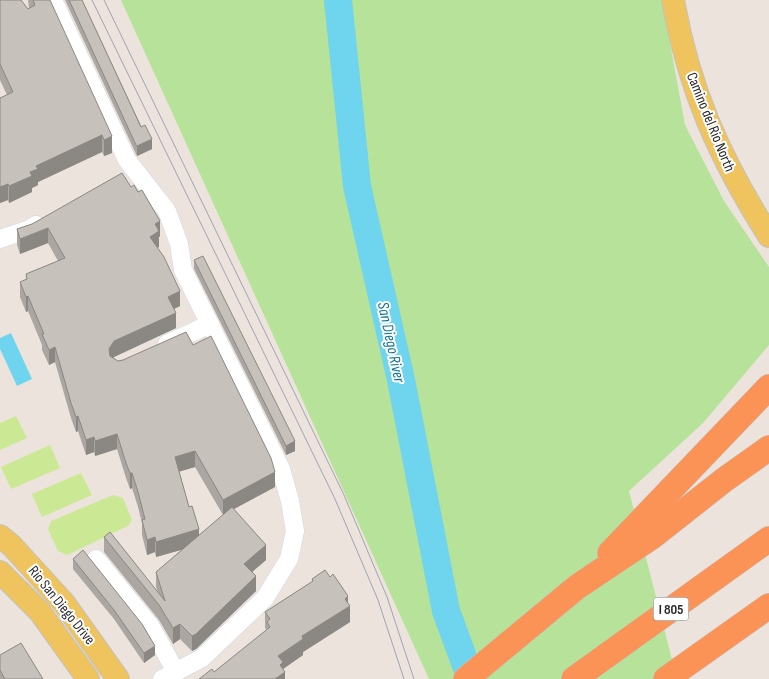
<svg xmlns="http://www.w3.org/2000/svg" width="769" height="679" viewBox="0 0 769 679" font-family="'Sofia Sans Condensed',sans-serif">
<rect width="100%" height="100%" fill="#ece4dc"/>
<path fill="#b7e299" d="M121,0H662L685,125L724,201L769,267V345L703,423L629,491L677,679H429Z"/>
<g fill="#cbe994">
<path d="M16,416L27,438L0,450V423Z"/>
<path d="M50,445L60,468L11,489L1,467Z"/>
<path d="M81,473L92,495L42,517L32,494Z"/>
<path d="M113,495L123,498L132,520L128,526L67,555L58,551L48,529L51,521Z"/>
</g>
<path fill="#6fd4ed" d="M11,333L32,379L17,386L0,349V338Z"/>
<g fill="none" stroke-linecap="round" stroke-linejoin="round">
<path stroke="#6fd4ed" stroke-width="28" d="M338,0L357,186L401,380L446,611L471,679"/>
<defs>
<g id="minor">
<path d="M53,0L127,160L167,211L179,244L183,270L281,469L290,501L295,531L289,559L265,598L202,658L162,679"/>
<path d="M0,239L27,230L36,225"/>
<path d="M167,344L210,324"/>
<path d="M96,559L151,627L176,672"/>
</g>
<g id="major">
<path d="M673,0C689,90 720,159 769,236"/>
<path d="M0,536L12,546L64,603L118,679"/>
<path d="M0,572L40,612L88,679"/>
</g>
<g id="highway">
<path d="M610,553L769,387"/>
<path d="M466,679L577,587L653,536L724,480L769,448"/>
<path d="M574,679L769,539"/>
<path d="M666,679L769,606"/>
</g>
</defs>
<use href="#minor" stroke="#d1d6e3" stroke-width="19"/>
<use href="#major" stroke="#c3c3c3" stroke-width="24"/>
<use href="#highway" stroke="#c3c3c3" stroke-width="26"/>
<use href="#minor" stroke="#fff" stroke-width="18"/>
<use href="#major" stroke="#efc35d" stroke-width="22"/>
<use href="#highway" stroke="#fc9356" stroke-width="25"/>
<g stroke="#9fa3b4" stroke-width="1">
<path d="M92,0L335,499L378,600L404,679"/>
<path d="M104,0L344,495L387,597L414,679"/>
</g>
</g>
<g fill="#aba6a1" fill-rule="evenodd">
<path d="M0,0L28,9L29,8L28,0H50L112,153L104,156L102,152L38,182V185L32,188V192L9,203L8,200L0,203V98L7,95L0,80Z"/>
<path d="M65,0H82L152,149L137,156L136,154Z"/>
<path d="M32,224L160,236L159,237V247L157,248L180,306L174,309L176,328L114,357L113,358L118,361L123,360L193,345L275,487L233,509L266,560L252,572L256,591L196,649L192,651L180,639L173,644L159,620L104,552V537L158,592L156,587V572L183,549L156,557L155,552L147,555L142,535V523L138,507L132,488L130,489L126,478L117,449L95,456L94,452L86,455L78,431L76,432L71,418L55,362L49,365L42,350V345L28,311L26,312L20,297V282L26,279V274L58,261L48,243L20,254L17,245V229ZM195,467L223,515L199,535L189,507L179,471Z"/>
<path d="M194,260L295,451L286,455L194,269Z"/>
<path d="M73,559L155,655L144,663L114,619L73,569Z"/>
<path d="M312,579L348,604L350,622L303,652V655L283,669L285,679L214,672L267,630L265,628V612L312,582Z"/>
<path d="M0,655L43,679H0Z"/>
</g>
<g fill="#8b8783">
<path d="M102,135V152L38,182V185L32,188V192L9,203V186L30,172L36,166Z"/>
<path d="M112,136V153L104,156V140Z"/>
<path d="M152,139V149L137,156V146Z"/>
<path d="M8,184V200L0,203V187Z"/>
<path d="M160,221V236L159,237V247L150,252V237L155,224Z"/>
<path d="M48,228V243L20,254V239Z"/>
<path d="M180,291V306L168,312V297Z"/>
<path d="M28,296V311L26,312V297Z"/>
<path d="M176,313V328L114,357L109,365V349L114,341Z"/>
<path d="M55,347V362L49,365V350Z"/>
<path d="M78,416V431L76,432V417Z"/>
<path d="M117,434V449L95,456V441Z"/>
<path d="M94,437V452L86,455V440Z"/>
<path d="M295,441V451L286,455V446Z"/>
<path d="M195,451V467L175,473V457Z"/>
<path d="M275,472V487L223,515V500Z"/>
<path d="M130,473H132V488L130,489Z"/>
<path d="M199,529V545L156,557V542Z"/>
<path d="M155,537V552L147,555V540Z"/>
<path d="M266,545V560L244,579V564Z"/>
<path d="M256,576V591L196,649L192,651V636Z"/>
<path d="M348,596V607L350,606V622L303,652V655L283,669V673L285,672V679H275L278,656Z"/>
<path d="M180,624V639L173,644V628Z"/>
<path d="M155,646V655L144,663V653Z"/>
</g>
<g fill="#c7c1bb" stroke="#8b8783">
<path d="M0,0H21L28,9L35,5L33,0H50L112,136L104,140L102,135L36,166L38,169L30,172L32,176L9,186L8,184L0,187V98L13,92L0,64Z"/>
<path d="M69,0H82L141,127L145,125L152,139L137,146L136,145Z"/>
<path d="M122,173L131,187L134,185L138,192L142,190L160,221L155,224L159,231L150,237L164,257L180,291L168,297L176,313L114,341L109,349L110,356L118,361L123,360L186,332L193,345L211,336L271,458L275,472L223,500L195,451L175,457L189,507L192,506L199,529L156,542L155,537L147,540L142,520L145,519L138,492L132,473H130L126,463L117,434L95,441L94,437L86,440L78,416L76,417L71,403L55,347L49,350L42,334H44L28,296L26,297L20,282L27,279L26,274L65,258L48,228L20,239L17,229L32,224Z"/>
<path d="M203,256L295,441L286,446L194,260Z"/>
<path d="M232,507L266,545L244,564L256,576L196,634L192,636L180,624L173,628L159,605L104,537L110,532L165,601L156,572Z"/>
<path d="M83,550L142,624L155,646L144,653L114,610L73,559Z"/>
<path d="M325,570L330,577L333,574L348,596L345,599L350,606L302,636L303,639L278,656L283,662L280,665L285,672L275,679H199L212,669L214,672L270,627L267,622L270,619L265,612L313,581L312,579Z"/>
<path d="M21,643L43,679H5L0,670V655Z"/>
</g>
<g text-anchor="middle" stroke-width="4" stroke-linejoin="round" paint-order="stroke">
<rect fill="#fff" stroke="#6a6a6a" stroke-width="1" x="653.5" y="597.5" width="35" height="23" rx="4"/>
<g font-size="14" font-weight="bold" fill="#2a2a2a">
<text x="671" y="614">I 805</text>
</g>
<g font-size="15" fill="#2a2a2a" stroke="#fff">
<text transform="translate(711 122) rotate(68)" y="5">Camino del Rio North</text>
<text transform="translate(62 605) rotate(51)" y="5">Rio San Diego Drive</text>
</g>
<g font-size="16" font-style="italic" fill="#0e7399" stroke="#fff">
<text transform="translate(392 342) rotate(78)" y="6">San Diego River</text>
</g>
</g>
</svg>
